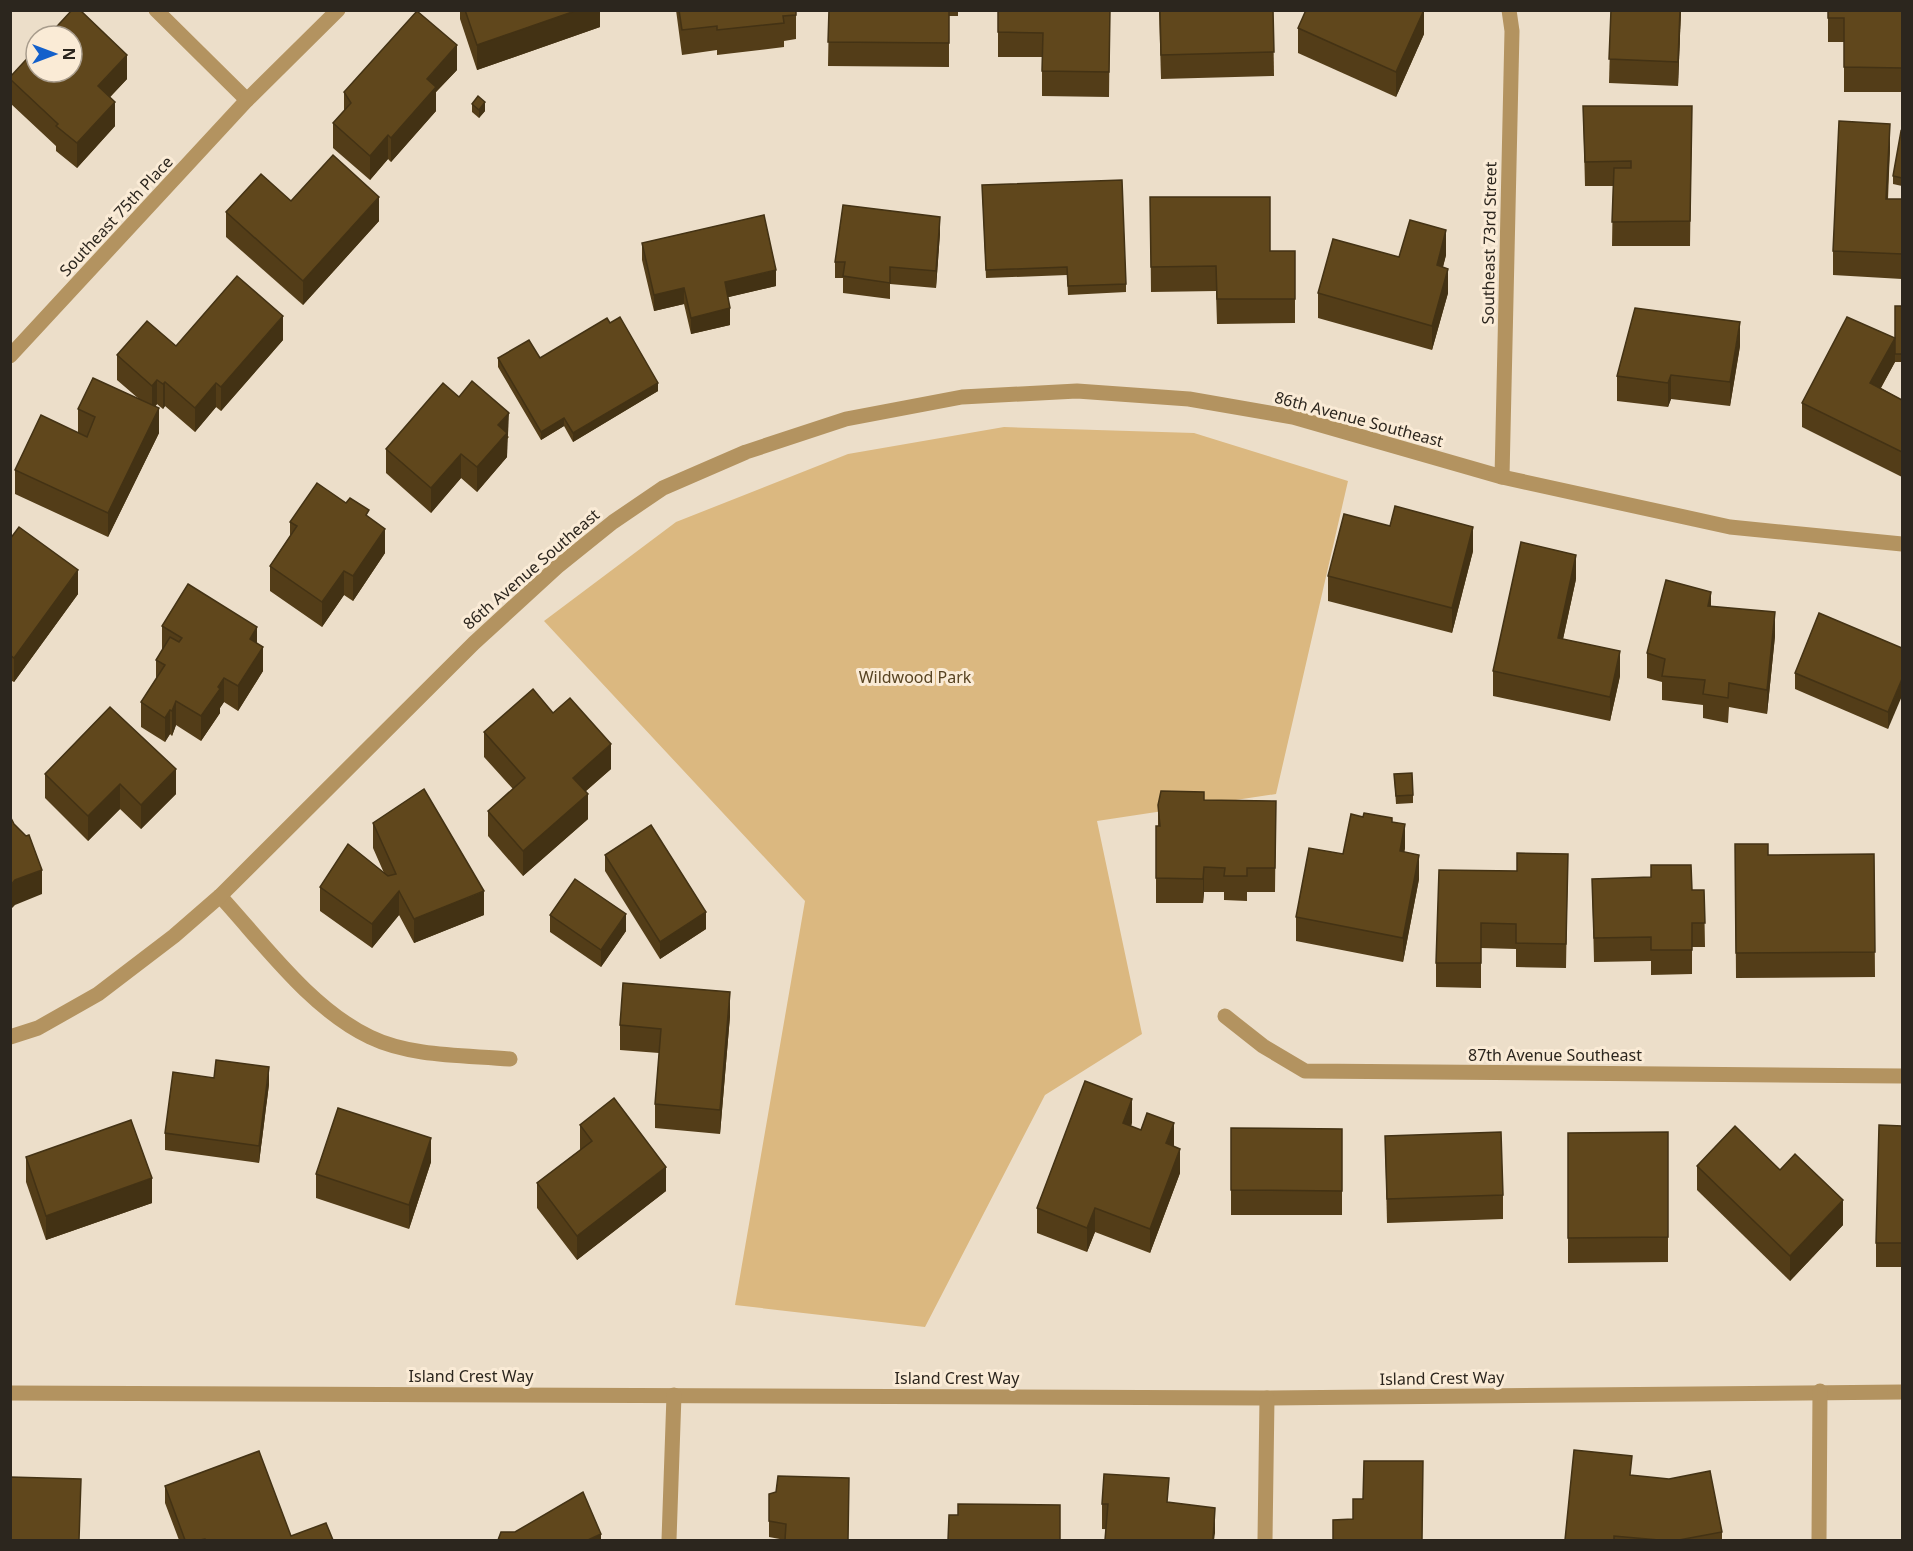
<svg xmlns="http://www.w3.org/2000/svg" width="1913" height="1551" viewBox="0 0 1913 1551" font-family="'Noto Sans',sans-serif">
<rect width="100%" height="100%" fill="#ecdec9"/>
<path fill="#dbb880" d="M1004,427L1194,433L1348,481L1276,794L1097,821L1142,1034L1045,1095L925,1327L735,1305L805,901L544,621L676,522L848,454Z"/>
<g fill="none" stroke-linecap="round" stroke-linejoin="round">
<g stroke="#b39360" stroke-width="15">
<path d="M156,10L247,100"/>
<path d="M10,356L247,100L338,10"/>
<path d="M1502,477L1512,31L1509,10"/>
<path d="M220,896C264,944 311,1009 370,1037C411,1057 466,1055 510,1059"/>
<path d="M1225,1016L1263,1046L1305,1071L1902,1076"/>
<path d="M10,1037L38,1028L98,994L174,936L220,896L474,643L557,567L613,522L663,488L746,452L846,419L962,397L1077,391L1189,399L1293,417L1502,477L1730,527L1902,544"/>
<path d="M10,1393L1267,1398L1902,1392"/>
<path d="M669,1540L674,1395"/>
<path d="M1265,1540L1267,1398"/>
<path d="M1819,1540L1820,1391"/>
</g>
</g>
<g fill="#533d18">
<path d="M460,10H600V27L477,70L460,19Z"/>
<path d="M676,10H796V39L784,41V47L717,55V50L682,55Z"/>
<path d="M829,10H958V16H949V67L828,66Z"/>
<path d="M998,10H1110L1109,97L1042,96V57H998Z"/>
<path d="M1159,10H1273L1274,76L1161,79Z"/>
<path d="M1424,10V34L1396,97L1298,53V28Z"/>
<path d="M1611,10H1681L1678,86L1609,83Z"/>
<path d="M1828,10H1902V92H1844V42H1828Z"/>
<path d="M457,70L436,92V111L391,162L388,159L370,180L333,148V123L344,111V92Z"/>
<path d="M10,77L127,79L110,97L115,126L77,168L56,151V146L10,103Z"/>
<path d="M472,104L485,111L479,118L472,112Z"/>
<path d="M1583,106H1692L1690,246H1612L1613,186H1585Z"/>
<path d="M1902,132V186L1893,184V176Z"/>
<path d="M1890,148L1888,199H1902V279L1833,275V251Z"/>
<path d="M982,185L1126,284V292L1068,295L1067,275L986,278Z"/>
<path d="M1150,197L1270,251H1295V323L1217,324L1216,291L1151,292Z"/>
<path d="M291,201L379,221L303,305L226,237V212Z"/>
<path d="M940,233L936,288L890,284V299L843,293V278H835V262Z"/>
<path d="M642,243L776,286L728,297L730,325L691,334L684,304L654,311L642,260Z"/>
<path d="M1446,255L1443,267L1448,293L1432,350L1318,318V293L1399,257Z"/>
<path d="M1902,306V362H1895L1881,388L1902,400V477L1802,427V403L1895,338Z"/>
<path d="M610,323L658,391L573,442L564,426L541,440L498,367V358H540Z"/>
<path d="M283,340L221,411L216,407L195,432L165,406L163,409L157,404L155,407L159,433L108,537L15,494V470L78,433V409L139,399L117,380V355L176,346Z"/>
<path d="M1740,346L1730,406L1671,399L1668,407L1617,401V376Z"/>
<path d="M459,397L509,437L507,439V457L477,492L461,478L431,513L386,473V449Z"/>
<path d="M369,517L385,553L353,601L344,595L322,627L270,591V566L290,536V522Z"/>
<path d="M10,539L78,594L14,682L10,680Z"/>
<path d="M1473,551L1452,633L1328,601V576Z"/>
<path d="M1576,579L1563,639L1620,676L1610,721L1493,696V671Z"/>
<path d="M1711,606L1775,636L1767,714L1729,707L1728,723L1703,718V705L1662,700V682L1647,678V653Z"/>
<path d="M162,626L257,643L263,671L238,711L224,702L220,708V713L201,741L176,725L172,736L170,734L165,742L141,727V702L156,679V660L162,650Z"/>
<path d="M1902,648L1888,729L1795,689V673Z"/>
<path d="M110,707L176,794L141,829L120,809L88,841L45,798V774Z"/>
<path d="M553,713L611,769L585,792L588,819L523,876L488,836V811L513,789L484,757V732Z"/>
<path d="M1394,774L1413,795V803L1396,804Z"/>
<path d="M1204,800L1276,801L1275,892H1247V901L1224,900V892H1204L1203,903H1156V826H1158V805Z"/>
<path d="M1392,822L1405,848L1404,852L1419,879L1403,962L1296,941V917L1343,854Z"/>
<path d="M373,823L484,915L414,943L399,915L372,948L320,911V887L384,873L373,848Z"/>
<path d="M1735,844L1768,855L1874,854L1875,977L1736,978Z"/>
<path d="M1568,854L1566,968L1516,967V949L1481,948V988L1436,987V963L1517,871Z"/>
<path d="M605,855L706,929L660,959L605,871Z"/>
<path d="M1592,879L1692,890H1704L1705,947H1692V974L1651,975V961L1594,962Z"/>
<path d="M550,915L626,931L601,967L550,932Z"/>
<path d="M730,1016L720,1134L655,1128V1104L659,1053L620,1050V1025Z"/>
<path d="M214,1078L269,1084L259,1163L165,1150V1133Z"/>
<path d="M1132,1123L1131,1126L1174,1146L1180,1173L1150,1253L1095,1232L1087,1252L1037,1233V1208Z"/>
<path d="M580,1125L666,1191L577,1260L537,1208V1183L580,1150Z"/>
<path d="M1902,1126V1267H1876V1243Z"/>
<path d="M1231,1128L1342,1129V1215H1231Z"/>
<path d="M1668,1132V1262L1568,1263V1133Z"/>
<path d="M1385,1136L1503,1195V1219L1387,1223Z"/>
<path d="M26,1157L152,1203L46,1240L26,1182Z"/>
<path d="M431,1162L409,1229L316,1198V1174Z"/>
<path d="M1697,1166L1780,1170L1843,1225L1790,1281L1697,1190Z"/>
<path d="M1632,1475L1722,1532V1540H1565Z"/>
<path d="M165,1486L291,1536L333,1540H179L165,1503Z"/>
<path d="M769,1494L848,1540H785L769,1537Z"/>
<path d="M1169,1502L1215,1533L1102,1529V1504Z"/>
</g>
<g fill="#433214">
<path d="M578,10H600V27L477,70V45Z"/>
<path d="M1424,10V34L1396,97V72Z"/>
<path d="M1680,10H1681L1678,86V62Z"/>
<path d="M457,45V70L436,92V111L391,162V138L427,79Z"/>
<path d="M127,55V79L98,110V86Z"/>
<path d="M115,102V126L77,168V143Z"/>
<path d="M485,102V111L479,118V110Z"/>
<path d="M1890,124V148L1886,223V199Z"/>
<path d="M388,135V159L370,180V156Z"/>
<path d="M379,197V221L303,305V281Z"/>
<path d="M940,217V233L936,288V271Z"/>
<path d="M1446,230V255L1437,289V265Z"/>
<path d="M1448,269V293L1432,350V326Z"/>
<path d="M776,270V286L725,298V282Z"/>
<path d="M684,288V304L654,311V295Z"/>
<path d="M730,308V325L691,334V318Z"/>
<path d="M283,316V340L221,411V387Z"/>
<path d="M1740,322V346L1730,406V382Z"/>
<path d="M1895,338V362L1870,407V383Z"/>
<path d="M1671,375V399L1668,407V383Z"/>
<path d="M157,380V404L152,410V386Z"/>
<path d="M165,382V406L163,409V384Z"/>
<path d="M216,383V407L195,432V408Z"/>
<path d="M658,383V391L573,442V433Z"/>
<path d="M159,408V433L108,537V513Z"/>
<path d="M509,413L507,457L477,492V467L498,425Z"/>
<path d="M564,418V426L541,440V432Z"/>
<path d="M461,454V478L431,513V488Z"/>
<path d="M1473,527V551L1452,633V608Z"/>
<path d="M385,529V553L353,601V576Z"/>
<path d="M1576,555V579L1558,662V638Z"/>
<path d="M78,570V594L14,682V658Z"/>
<path d="M344,571V595L322,627V602Z"/>
<path d="M1711,592V616L1708,606Z"/>
<path d="M1775,612V636L1767,714V690Z"/>
<path d="M257,627V652L250,639Z"/>
<path d="M263,647V671L238,711V686Z"/>
<path d="M1620,651V676L1610,721V697Z"/>
<path d="M224,678V702L220,708V713L201,741V716Z"/>
<path d="M1902,679V696L1888,729V712Z"/>
<path d="M176,701V725L172,736V711Z"/>
<path d="M170,710V734L165,742V718Z"/>
<path d="M611,744V769L573,802V778Z"/>
<path d="M176,769V794L141,829V805Z"/>
<path d="M120,784V809L88,841V816Z"/>
<path d="M588,794V819L523,876V851Z"/>
<path d="M1405,824V848L1400,876V851Z"/>
<path d="M1419,855V879L1403,962V938Z"/>
<path d="M1204,867V892L1203,903V879Z"/>
<path d="M42,870V894L15,905L10,910V886L15,880Z"/>
<path d="M399,891V915L372,948V924Z"/>
<path d="M484,891V915L414,943V919Z"/>
<path d="M706,912V929L660,959V942Z"/>
<path d="M626,914V931L601,967V950Z"/>
<path d="M730,992V1016L720,1134V1110Z"/>
<path d="M269,1067V1084L259,1163V1146Z"/>
<path d="M1132,1099V1123L1123,1147V1123Z"/>
<path d="M1174,1123V1148L1166,1143Z"/>
<path d="M431,1138V1162L409,1229V1205Z"/>
<path d="M1180,1149V1173L1150,1253V1229Z"/>
<path d="M666,1167V1191L577,1260V1236Z"/>
<path d="M152,1178V1203L46,1240V1216Z"/>
<path d="M1843,1200V1225L1790,1281V1256Z"/>
<path d="M1095,1208V1232L1087,1252V1228Z"/>
<path d="M1215,1508V1533L1214,1540H1213Z"/>
<path d="M601,1534V1540H588Z"/>
</g>
<g fill="#60471c" stroke="#433214" stroke-width="1.5">
<path d="M72,10H80L127,55L98,86L115,102L77,143L56,126L58,124L10,79V77L36,49V72H72V36H48Z"/>
<path d="M465,10H578L477,45Z"/>
<path d="M679,10H796V15L783,16L784,23L717,30V26L682,30Z"/>
<path d="M829,10H949V43L828,42Z"/>
<path d="M998,10H1110L1109,72L1042,71L1043,33L998,32Z"/>
<path d="M1160,10H1273L1274,52L1161,55Z"/>
<path d="M1306,10H1424L1396,72L1298,28Z"/>
<path d="M1611,10H1680L1678,62L1609,59Z"/>
<path d="M1828,10H1902V68L1844,67V18H1828Z"/>
<path d="M417,11L457,45L427,79L436,87L391,138L388,135L370,156L333,123L351,103L344,92Z"/>
<path d="M478,96L485,102L479,110L472,104Z"/>
<path d="M1583,106H1692L1690,221L1612,222L1614,168H1631V161L1585,162Z"/>
<path d="M1839,121L1890,124L1886,199H1902V254L1833,251Z"/>
<path d="M1901,131L1902,132V178L1893,176Z"/>
<path d="M333,155L379,197L303,281L226,212L261,174L291,201Z"/>
<path d="M1122,180L1126,284L1068,286L1067,267L986,270L982,185Z"/>
<path d="M1150,197H1270V251H1295V299H1217L1216,266L1151,267Z"/>
<path d="M843,205L940,217L936,271L890,267V283L843,276L845,262H835Z"/>
<path d="M764,215L776,270L725,282L730,308L691,318L684,288L654,295L642,243Z"/>
<path d="M1410,220L1446,230L1437,265L1448,269L1432,326L1318,293L1333,239L1399,257Z"/>
<path d="M237,276L283,316L221,387L216,383L195,408L165,382L163,384L157,380L152,386L117,355L147,321L176,346Z"/>
<rect x="1895" y="306" width="7" height="48"/>
<path d="M1635,308L1740,322L1730,382L1671,375L1668,383L1617,376Z"/>
<path d="M620,317L658,383L573,433L564,418L541,432L498,358L529,340L540,358L607,318L610,323Z"/>
<path d="M1847,317L1895,338L1870,383L1902,400V452L1802,403Z"/>
<path d="M93,378L159,408L108,513L15,470L41,415L87,437L95,417L78,409Z"/>
<path d="M472,381L509,413L498,425L507,433L477,467L461,454L431,488L386,449L443,383L459,397Z"/>
<path d="M317,483L346,503L350,498L369,510L366,515L385,529L353,576L344,571L322,602L270,566L297,526L290,522Z"/>
<path d="M1395,506L1473,527L1452,608L1328,576L1344,514L1390,526Z"/>
<path d="M19,527L78,570L14,658L10,655V539Z"/>
<path d="M1521,542L1576,555L1558,638L1620,651L1610,697L1493,671Z"/>
<path d="M1666,580L1711,592L1708,606L1775,612L1767,690L1729,683L1728,698L1703,694L1705,680L1662,676L1665,659L1647,653Z"/>
<path d="M188,584L257,627L250,639L263,647L238,686L224,678L218,687L220,689L201,716L176,701L172,711L170,710L165,718L141,702L165,665L156,660L170,637L179,642L182,638L162,626Z"/>
<path d="M1819,613L1902,648V679L1888,712L1795,673Z"/>
<path d="M533,689L553,713L570,698L611,744L573,778L588,794L523,851L488,811L525,778L484,732Z"/>
<path d="M110,707L176,769L141,805L120,784L88,816L45,774Z"/>
<path d="M1412,773L1413,795L1396,796L1394,774Z"/>
<path d="M424,789L484,891L414,919L399,891L372,924L320,887L348,844L388,876L396,874L373,823Z"/>
<path d="M1161,791L1204,792V800L1276,801L1275,868H1247V876H1224L1225,868L1204,867L1203,879L1156,878V826H1160L1158,805Z"/>
<path d="M1364,813L1392,818V822L1405,824L1400,851L1419,855L1403,938L1296,917L1309,848L1343,854L1351,814L1363,817Z"/>
<path d="M10,816L14,824L26,836L29,835L42,870L15,880L10,886Z"/>
<path d="M651,825L706,912L660,942L605,855Z"/>
<path d="M1735,844H1768V855L1874,854L1875,952L1736,953Z"/>
<path d="M1517,853L1568,854L1566,944L1516,943V924L1481,923V963H1436L1439,870L1517,871Z"/>
<path d="M1651,865H1691L1692,890H1704L1705,923H1692V950H1651V937L1594,938L1592,879L1651,877Z"/>
<path d="M575,879L626,914L601,950L550,915Z"/>
<path d="M623,983L730,992L720,1110L655,1104L661,1029L620,1025Z"/>
<path d="M216,1060L269,1067L259,1146L165,1133L173,1072L214,1078Z"/>
<path d="M1085,1081L1132,1099L1123,1123L1141,1130L1147,1113L1174,1123L1166,1143L1180,1149L1150,1229L1095,1208L1087,1228L1037,1208Z"/>
<path d="M614,1098L666,1167L577,1236L537,1183L592,1141L580,1125Z"/>
<path d="M338,1108L431,1138L409,1205L316,1174Z"/>
<path d="M131,1120L152,1178L46,1216L26,1157Z"/>
<path d="M1879,1125L1902,1126V1243H1876Z"/>
<path d="M1735,1126L1780,1170L1795,1154L1843,1200L1790,1256L1697,1166Z"/>
<path d="M1231,1128L1342,1129V1191L1231,1190Z"/>
<path d="M1501,1132L1503,1195L1387,1199L1385,1136Z"/>
<path d="M1668,1132V1237L1568,1238V1133Z"/>
<path d="M1574,1450L1632,1456L1630,1475L1669,1479L1710,1471L1722,1532L1679,1540H1659L1614,1536V1540H1565Z"/>
<path d="M259,1451L291,1536L326,1523L333,1540H206L205,1539L200,1540H185L165,1486Z"/>
<path d="M1364,1461H1423L1422,1540H1333V1520L1353,1519V1499H1363Z"/>
<path d="M1104,1474L1169,1478L1167,1502L1215,1508L1213,1540H1105L1108,1504H1102Z"/>
<path d="M778,1476L849,1478L848,1540H785L786,1524L769,1521V1494L776,1492Z"/>
<path d="M10,1477L81,1479L79,1540H10Z"/>
<path d="M583,1492L601,1534L588,1540H498L501,1532H515Z"/>
<path d="M958,1504L1060,1505V1540H948L949,1515H958Z"/>
</g>
<g text-anchor="middle" stroke-width="6" stroke-linejoin="round" paint-order="stroke">
<g font-size="16" fill="#2c261e" stroke="#faebd6">
<text transform="translate(116 216) rotate(-47)" y="6">Southeast 75th Place</text>
<text transform="translate(1489 243) rotate(-89)" y="6">Southeast 73rd Street</text>
<text transform="translate(1359 419) rotate(15)" y="6">86th Avenue Southeast</text>
<text transform="translate(531 569) rotate(-41)" y="6">86th Avenue Southeast</text>
<text x="1555" y="1061">87th Avenue Southeast</text>
<text x="471" y="1382">Island Crest Way</text>
<text x="957" y="1384">Island Crest Way</text>
<text transform="translate(1442 1378) rotate(-1)" y="6">Island Crest Way</text>
</g>
<g font-size="16" fill="#574321" stroke="#faebd6">
<text x="915" y="683">Wildwood Park</text>
</g>
</g>
<rect width="1913" height="1551" fill="none" stroke="#2c261e" stroke-width="24"/>
<g transform="translate(54 54) rotate(90)"><circle r="28" fill="#faebd6" stroke="#a89c8c" stroke-width="1.5"/>
<path d="M0-4.5L10 22L0 15L-10 22Z" fill="#1360cb"/>
<text y="-9" font-size="16" font-weight="bold" text-anchor="middle" fill="#2c261e">N</text>
</g>
</svg>
